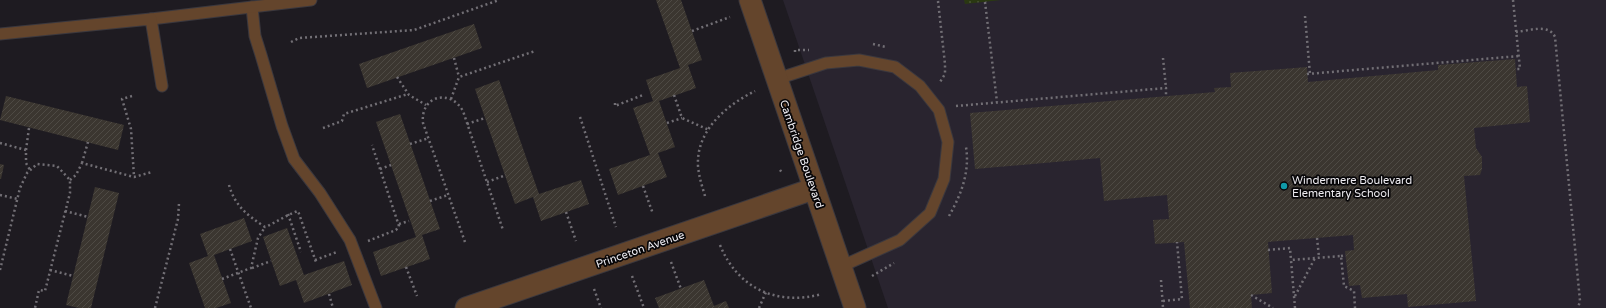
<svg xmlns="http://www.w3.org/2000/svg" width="1606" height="308" viewBox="0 0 1606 308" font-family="'Varela Round',sans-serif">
<defs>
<pattern id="grass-dots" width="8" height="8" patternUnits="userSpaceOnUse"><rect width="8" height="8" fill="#2a3812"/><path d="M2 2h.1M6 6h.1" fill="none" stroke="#495535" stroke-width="1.8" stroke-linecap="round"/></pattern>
<pattern id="building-hatch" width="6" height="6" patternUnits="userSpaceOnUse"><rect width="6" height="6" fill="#3b3630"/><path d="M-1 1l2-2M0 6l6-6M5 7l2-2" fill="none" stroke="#4e4a44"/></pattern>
</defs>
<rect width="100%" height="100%" fill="#1e1b21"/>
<path fill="#29242f" d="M783,0H1606V308H888Z"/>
<path fill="url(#grass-dots)" d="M964,0H1001L965,4Z"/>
<g fill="url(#building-hatch)">
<path d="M656,0H681L702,60L688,65L696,88L659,101L675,147L658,153L667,177L618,195L609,169L650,155L633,108L653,101L646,80L680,68Z"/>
<path d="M474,24L482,48L367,88L359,64Z"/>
<path d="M1515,59L1517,87L1527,86L1530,122L1474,128L1476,148L1482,157V169L1480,175L1464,176L1476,301L1408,307L1407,294L1362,298L1360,285L1349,286L1345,251L1354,250L1353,235L1268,242L1272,293L1251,295L1252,308H1190L1184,242L1155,244L1153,220L1169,219L1167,195L1104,201L1100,158L975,169L970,113L1215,92L1214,88L1231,87L1230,73L1307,67L1308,82L1438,70V65Z"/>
<path d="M499,80L539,194L581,180L589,204L541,221L533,197L515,204L475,89Z"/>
<path d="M6,96L124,125L118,150L0,120Z"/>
<path d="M400,114L440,229L422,235L430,259L381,276L373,252L416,237L376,122Z"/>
<path d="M0,164L4,165L1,179H0Z"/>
<path d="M95,187L119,193L91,308H79L66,305Z"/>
<path d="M244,218L252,241L214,255L231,303L216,308H205L189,263L208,256L200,234Z"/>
<path d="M287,228L304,275L344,261L352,285L304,303L296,280L280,286L263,237Z"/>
<path d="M704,280L714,306L726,301L729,308H659L655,298Z"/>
</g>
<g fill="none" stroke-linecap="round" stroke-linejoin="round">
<defs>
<g id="lane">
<path d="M252,7L255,36L261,55L282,126L294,159L320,193L350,240L376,308"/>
<path d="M151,19L311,0"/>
<path d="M0,34L151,19L162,86"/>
<path d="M777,79L826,63L859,60L895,67L920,86L939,110L948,142L944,179L930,213L900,240L840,267"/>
</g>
<g id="street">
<path d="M750,0L855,308"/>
<path d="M466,308L813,189"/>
</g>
</defs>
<use href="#lane" stroke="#3b383e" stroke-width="13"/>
<use href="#street" stroke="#3b383e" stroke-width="23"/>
<g stroke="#726f75" stroke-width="2.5" stroke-dasharray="2 3" stroke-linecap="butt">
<path d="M1513,0L1520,69H1516"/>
<path d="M938,1L945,64V74L940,82"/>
<path d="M985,2L997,102"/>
<path d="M1305,16L1310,74"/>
<path d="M692,31L730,17"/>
<path d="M1516,32C1528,31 1549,23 1555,37L1580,301L1578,308"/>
<path d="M291,42L299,38L414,30L499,0"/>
<path d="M873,44L886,47"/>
<path d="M795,52V50H809"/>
<path d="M454,58L459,77"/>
<path d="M1163,58L1166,88"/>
<path d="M1307,74L1519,56"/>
<path d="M397,77L409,95L426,105"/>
<path d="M674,95L682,118L709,130"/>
<path d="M132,96L122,99L131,129L134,177"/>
<path d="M451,99L459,77L535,51"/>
<path d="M615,103V106L643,95"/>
<path d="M956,106L1166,88V96"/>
<path d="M580,117L616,227"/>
<path d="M667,123L682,118"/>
<path d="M467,124L485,118"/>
<path d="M323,128L342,121L344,114L408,94"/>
<path d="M0,143L26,150V163L30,170"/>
<path d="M410,144L429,138"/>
<path d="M26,150L29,128"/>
<path d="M82,163L88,142"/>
<path d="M380,169L391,165"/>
<path d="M780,170L783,174"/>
<path d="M70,180L76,175L82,163L134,177L152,172"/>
<path d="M487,182L506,175"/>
<path d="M229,185C235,206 247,215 265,227C277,222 286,215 298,211L316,262"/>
<path d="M643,186L653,214"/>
<path d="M0,195L18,199"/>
<path d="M705,196C702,186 699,177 698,166C696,130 727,105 755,91"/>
<path d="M430,201L448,195"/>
<path d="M65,211L88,217"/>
<path d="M566,212L576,241"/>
<path d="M288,214L301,252"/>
<path d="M949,216C961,195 970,172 966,147"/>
<path d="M399,224L409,221"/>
<path d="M1317,238L1319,257"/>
<path d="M368,241L396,230L399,226L372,145"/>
<path d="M465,242L423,123C420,96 450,88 463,111L503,230"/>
<path d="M720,245C738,289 777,306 822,294"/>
<path d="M230,249L251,308"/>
<path d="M1268,250L1290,248L1291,260"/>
<path d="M1341,256L1346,255"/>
<path d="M315,260L337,252"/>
<path d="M671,262L681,289"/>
<path d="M406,267L417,296"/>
<path d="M252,268L271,261"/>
<path d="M0,270L20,188L27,173L37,164L57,166L70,180V193L45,291L39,290L35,308"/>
<path d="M50,270L73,276"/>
<path d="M632,276L644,308"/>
<path d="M872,276L894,263"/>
<path d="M222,279L251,268L258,238L265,227"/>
<path d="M1161,280L1163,308"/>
<path d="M594,289L601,308"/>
<path d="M329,294L333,308"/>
<path d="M1251,295L1273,308"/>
<path d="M1295,296L1315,258"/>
<path d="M1163,301L1182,299L1177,242"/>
<path d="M155,308L178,219L179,203"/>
<path d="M759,308L766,292"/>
<path d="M1295,308L1291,260L1341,256L1344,286L1354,291L1355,308"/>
</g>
<use href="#lane" stroke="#64452c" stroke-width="11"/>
<use href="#street" stroke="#64452c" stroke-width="21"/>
</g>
<circle fill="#0f9aa8" stroke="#070608" stroke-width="1.5" cx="1284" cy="186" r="4"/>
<g text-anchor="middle" stroke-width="3.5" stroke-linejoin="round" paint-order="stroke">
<g font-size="11" fill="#eeecf1" stroke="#070608">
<text transform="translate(802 154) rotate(71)" y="4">Cambridge Boulevard</text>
<text transform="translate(640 249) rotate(-19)" y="4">Princeton Avenue</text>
</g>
<g font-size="11" fill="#eeecf1" stroke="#070608" text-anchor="start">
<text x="1292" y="184">Windermere Boulevard<tspan x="1292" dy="13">Elementary School</tspan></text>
</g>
</g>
</svg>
